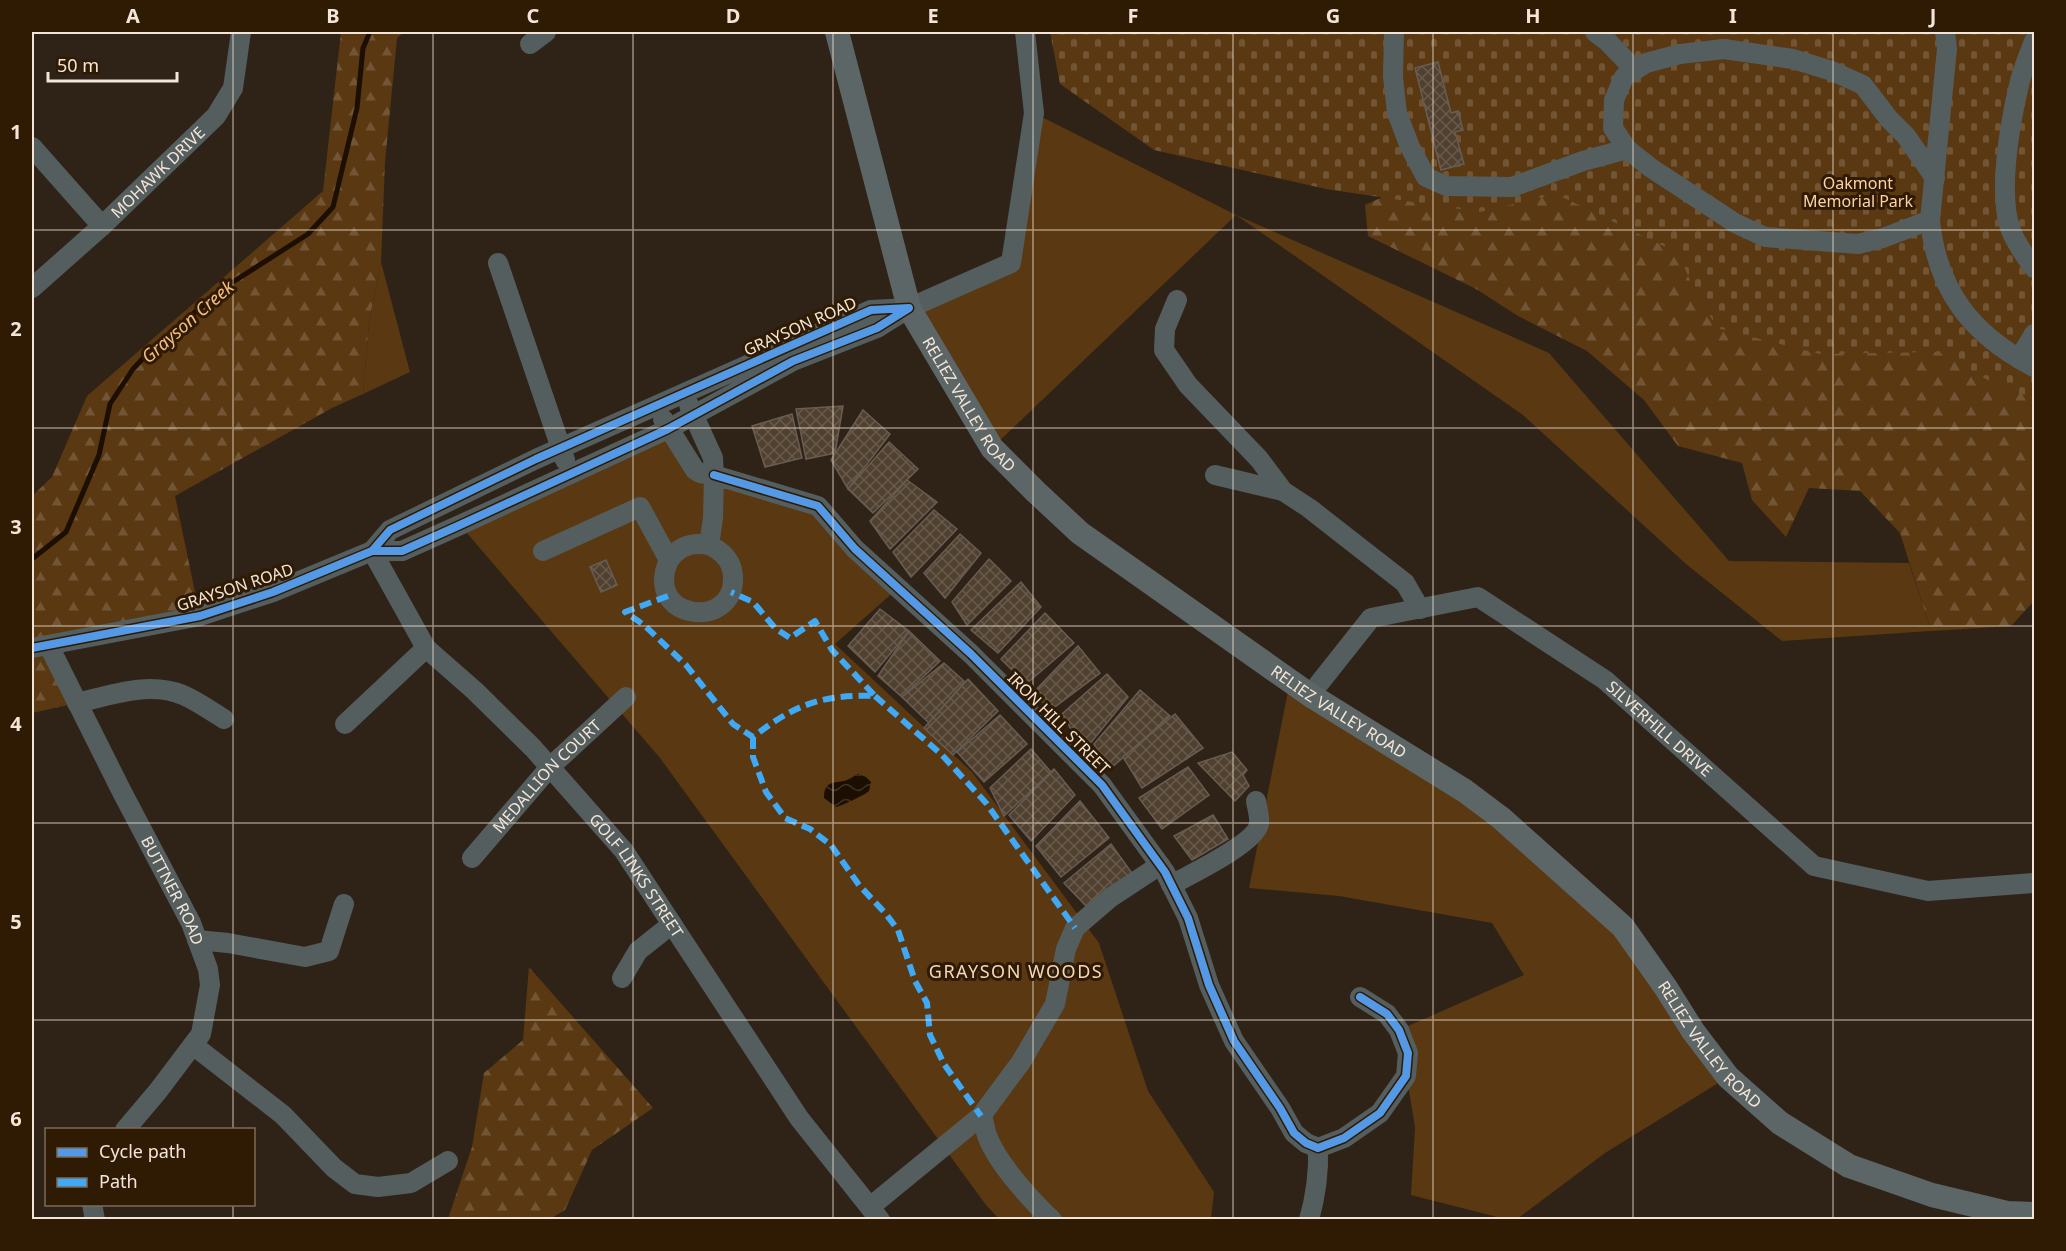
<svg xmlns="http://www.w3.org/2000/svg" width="2066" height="1251" viewBox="0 0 2066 1251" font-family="'Noto Sans',sans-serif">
<defs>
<pattern id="forest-firs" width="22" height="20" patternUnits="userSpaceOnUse" patternTransform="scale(1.5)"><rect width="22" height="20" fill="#593812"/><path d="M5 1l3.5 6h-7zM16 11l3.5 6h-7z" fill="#715534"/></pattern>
<pattern id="cemetery-stones" width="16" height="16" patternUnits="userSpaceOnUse" patternTransform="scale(1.5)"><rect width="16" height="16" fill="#593812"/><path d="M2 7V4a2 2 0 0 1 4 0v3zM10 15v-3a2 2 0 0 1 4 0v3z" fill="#715534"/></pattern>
<pattern id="water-waves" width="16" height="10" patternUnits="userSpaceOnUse" patternTransform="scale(1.5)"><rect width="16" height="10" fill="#1d0e02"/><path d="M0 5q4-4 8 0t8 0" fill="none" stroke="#3e3126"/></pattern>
<pattern id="building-cross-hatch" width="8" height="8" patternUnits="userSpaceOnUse" patternTransform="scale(1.5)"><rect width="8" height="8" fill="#4f402f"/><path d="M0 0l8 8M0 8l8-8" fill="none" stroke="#695b4c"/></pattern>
</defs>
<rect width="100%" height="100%" fill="#2f2317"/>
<g fill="#593812">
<path d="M1034,113L1236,215L1549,353L1729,561L1909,563L1931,631L1782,641L1686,564L1523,415L1236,215L992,448L909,308L1011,263Z"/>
<path d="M381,262L410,372L363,394L369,322Z"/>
<path d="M666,429L695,473L818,506L897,589L835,644L972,772L1099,943L1148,1091L1214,1192L1211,1219H999L986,1205L660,758L460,525Z"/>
<path d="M1290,681L1465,791L1623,927L1728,1077L1605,1153L1517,1219H1505L1411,1195L1415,1127L1399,1030L1524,975L1492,923L1339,896L1249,888Z"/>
</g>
<g fill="url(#forest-firs)">
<path d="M341,32H404L397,38L385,162L381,262L369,322L363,394L332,408L175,496L200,616L49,646L77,703L32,713V496L52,477L87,396L323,191Z"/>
<path d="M1583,161L2034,367V601L2011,626L1931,631L1900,533L1860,491L1809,488L1786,537L1752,500L1742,463L1678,446L1644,400L1587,351L1518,316L1476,289L1368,236L1365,205L1426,177Z"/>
<path d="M529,967L653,1108L592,1150L565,1210L550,1219H448L472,1147L484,1073L523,1040Z"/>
</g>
<path fill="url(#cemetery-stones)" d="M1050,32H2034V399L1993,383L1938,352L1820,354L1717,328L1693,287L1678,253L1556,194L1480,212L1326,189L1154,150L1060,84Z"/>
<path fill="url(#water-waves)" d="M858,774L866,777L871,782L869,791C865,795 841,806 836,807L824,798C824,782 832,783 844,781C849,780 854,776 858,774Z"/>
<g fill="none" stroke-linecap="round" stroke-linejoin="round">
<path stroke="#1d0e02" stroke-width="5" d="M32,559L66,532L99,455L110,404L133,369L151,350L222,289L308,234L333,207L357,108L363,48L370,32"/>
</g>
<g fill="url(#building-cross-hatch)" stroke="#685d54" stroke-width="1.5">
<path d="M1438,62L1451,113L1458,111L1463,130L1455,132L1464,164L1441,170L1415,68Z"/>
<path d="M843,406L835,453L806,459L796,409Z"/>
<path d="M863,410L890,434L848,489L831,460Z"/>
<path d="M792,414L802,458L765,467L752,426Z"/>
<path d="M889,442L918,469L873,513L848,489Z"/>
<path d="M907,480L937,502L890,549L870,521Z"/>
<path d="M934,510L957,529L911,577L893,552Z"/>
<path d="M960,534L981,553L945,598L924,573Z"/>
<path d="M989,559L1011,581L967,625L952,602Z"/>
<path d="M606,560L617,585L601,592L590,567Z"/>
<path d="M1021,582L1041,607L998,653L971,630Z"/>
<path d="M880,609L909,631L875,672L848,646Z"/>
<path d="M1045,613L1074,643L1026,684L1001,659Z"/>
<path d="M909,631L940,661L902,697L878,676Z"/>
<path d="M1078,646L1100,673L1052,709L1032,694Z"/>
<path d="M944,663L965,682L929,723L902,697Z"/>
<path d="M1107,674L1128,697L1084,751L1062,714Z"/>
<path d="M968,679L998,711L953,755L924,728Z"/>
<path d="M1140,690L1170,716L1110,769L1094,744Z"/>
<path d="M1175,714L1203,748L1142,788L1123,757Z"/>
<path d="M1000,715L1027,744L984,782L957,752Z"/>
<path d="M1031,749L1051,772L1004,816L990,788Z"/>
<path d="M1232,752L1247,770L1243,775L1249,786L1235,801L1198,763Z"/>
<path d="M1188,767L1209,795L1162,829L1139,798Z"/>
<path d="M1054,769L1075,795L1031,841L1009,815Z"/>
<path d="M1080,801L1109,838L1061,877L1036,846Z"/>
<path d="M1213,815L1228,839L1192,860L1174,836Z"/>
<path d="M1111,844L1134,876L1088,908L1064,883Z"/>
</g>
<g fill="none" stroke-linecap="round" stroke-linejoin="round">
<g stroke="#545e5e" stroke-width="20">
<path d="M1394,32L1393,77L1397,113L1410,147L1426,177L1446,186L1512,187L1583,161L1627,149"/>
<path d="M1595,32L1607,41L1635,70"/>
<path d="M1945,32L1947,49L1930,220C1937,291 1972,335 2034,367"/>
<path d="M2034,41C2029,55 2022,70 2019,85C2010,123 1998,191 2010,228C2015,242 2025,256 2034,268"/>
<path d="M530,44L546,32"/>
<path d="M32,147L102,226"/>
<path d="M1930,220L1883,238L1858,244L1765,237L1735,223L1651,168L1627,149L1613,128L1614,100L1624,77L1646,63L1680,54L1724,49L1793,59L1832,71L1863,85L1889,119L1906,136L1935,178"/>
<path d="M498,263L565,460"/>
<path id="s1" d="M32,288L102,226L216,116L233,88L241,32"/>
<path d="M1177,300L1165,329L1164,350L1188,385L1259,459L1283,491L1309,508L1405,583L1420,609"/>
<path d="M909,308L871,310L536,459L390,530L372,551H402L460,525L668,429L793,361L877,328L909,308L1011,263L1034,113L1025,32"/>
<path d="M2019,359L2034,334"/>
<path d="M663,419L695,470L700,473L714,475L713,458L689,405"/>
<path d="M1215,475L1283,491"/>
<path d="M543,551L640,507L669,560C642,620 736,632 733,576C732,560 722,551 709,545L713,518L714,475L818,506L855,549L971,654L1102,785L1165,872L1188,918L1209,985L1234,1041L1280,1108L1294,1133L1306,1143L1318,1148L1344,1138L1380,1113L1406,1076L1408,1053L1399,1030L1387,1014L1360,997"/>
<path d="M669,560C679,546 692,542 709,545"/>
<path id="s2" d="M49,646L122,792L191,923L208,969L210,985L201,1034L158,1091L125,1130"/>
<path id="s3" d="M32,648L200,616L273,592L372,551L426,648L475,691L533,748L624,851L799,1118L880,1220"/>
<path id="s4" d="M1310,695L1371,618L1478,597L1605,680L1814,866L1928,891L2034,883"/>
<path d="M77,703C111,695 149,681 183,695C197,701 211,711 224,719"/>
<path d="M345,724L426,648"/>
<path id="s5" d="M472,858L550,767L626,697"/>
<path d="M1171,885C1189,875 1256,843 1259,824C1260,816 1257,808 1256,801"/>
<path d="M197,940L228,943L305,957L329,951L344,904"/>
<path d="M622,978L638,951L672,924"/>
<path d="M193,1045L283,1115L334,1168L355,1184L378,1187L411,1183L448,1161"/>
<path d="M982,1115C984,1122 985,1131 988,1138C999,1165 1030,1199 1052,1220"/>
<path d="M92,1204L95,1220"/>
<path d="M870,1207L981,1116L1021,1062L1055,1004L1066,949L1075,928L1110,898L1160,865"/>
<path d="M1309,1220C1316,1195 1319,1173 1318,1148"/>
</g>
<path stroke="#5d6666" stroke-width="24" id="s6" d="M837,32L909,308L992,448L1036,492L1080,533L1310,695L1465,791L1501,818L1623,927L1666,988L1693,1031L1728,1077L1780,1123L1849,1166L1932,1195L2007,1213L2034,1214"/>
<g stroke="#3fa9f5" stroke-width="6" stroke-dasharray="12 6" stroke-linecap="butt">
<path d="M668,596L625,612L644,625L686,665L733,724L753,737C794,705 822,694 875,696L832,650L815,621L790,638L775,628L753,602L731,592"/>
<path d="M875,696L942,755L986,803L1075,928"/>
<path d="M753,737V757L766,792L785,818L810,829L831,845L859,885L886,914L898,930L915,981L927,1003L930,1035L944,1064L981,1116"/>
</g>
<defs>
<g id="cycleway">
<path d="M909,308L877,328L793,361L668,429L460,525L402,551H372L390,530L536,459L871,310Z"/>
<path d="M714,475L818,506L855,549L971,654L1102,785L1165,872L1188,918L1209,985L1234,1041L1280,1108L1294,1133L1306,1143L1318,1148L1344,1138L1380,1113L1406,1076L1408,1053L1399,1030L1387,1014L1360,997"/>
<path d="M32,648L200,616L273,592L372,551"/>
</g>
</defs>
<use href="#cycleway" stroke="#2f1a03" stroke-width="11"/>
<use href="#cycleway" stroke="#5399e6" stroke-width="8"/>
</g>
<path fill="none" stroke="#f3e5d7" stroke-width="1.5" stroke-opacity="0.55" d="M233,32V1130M433,32V1220M633,32V1220M833,32V1220M1033,32V1220M1233,32V1220M1433,32V1220M1633,32V1220M1833,32V1220M32,230H2034M32,428H2034M32,626H2034M32,823H2034M32,1020H2034M233,1204V1220"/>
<g text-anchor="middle" stroke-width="6" stroke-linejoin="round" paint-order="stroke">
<g font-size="16" fill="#f3e5d7" stroke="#2f1a03">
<text dy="6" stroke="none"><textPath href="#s1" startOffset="171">MOHAWK DRIVE</textPath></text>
<text transform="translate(800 326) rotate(-24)" y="6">GRAYSON ROAD</text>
<text dy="6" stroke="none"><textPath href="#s6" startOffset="399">RELIEZ VALLEY ROAD</textPath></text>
<text transform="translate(235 587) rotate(-18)" y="6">GRAYSON ROAD</text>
<text dy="6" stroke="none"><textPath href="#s6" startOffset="885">RELIEZ VALLEY ROAD</textPath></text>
<text transform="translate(1059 723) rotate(45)" y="6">IRON HILL STREET</text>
<text dy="6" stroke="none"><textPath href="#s4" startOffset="432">SILVERHILL DRIVE</textPath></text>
<text dy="6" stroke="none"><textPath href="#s5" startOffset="111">MEDALLION COURT</textPath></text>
<text dy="6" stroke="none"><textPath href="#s3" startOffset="777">GOLF LINKS STREET</textPath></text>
<text dy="6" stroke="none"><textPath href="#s2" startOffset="274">BUTTNER ROAD</textPath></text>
<text dy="6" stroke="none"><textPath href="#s6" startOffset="1389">RELIEZ VALLEY ROAD</textPath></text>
</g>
<g font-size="16" fill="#fed2a7" stroke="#2f1a03">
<text x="1858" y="189">Oakmont<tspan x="1858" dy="18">Memorial Park</tspan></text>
</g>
<g font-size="18" font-style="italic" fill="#f5bc81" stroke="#2f1a03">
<text transform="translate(188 322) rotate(-41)" y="6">Grayson Creek</text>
</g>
<g font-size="18" letter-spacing="1.5" fill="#f4d8bd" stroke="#2f1a03">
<text x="1016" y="978">GRAYSON WOODS</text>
</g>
</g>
<rect width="2066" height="1251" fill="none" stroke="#2f1a03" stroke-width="66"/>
<rect x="45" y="1128" width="210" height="78" fill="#2f1a03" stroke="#7d6b58" stroke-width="1.5"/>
<rect x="57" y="1148" width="30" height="9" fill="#5399e6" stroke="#7d6b58" stroke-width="1.5"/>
<text x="99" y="1158" font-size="18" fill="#f3e5d7">Cycle path</text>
<rect x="57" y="1178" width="30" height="9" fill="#3fa9f5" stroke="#7d6b58" stroke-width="1.5"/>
<text x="99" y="1188" font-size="18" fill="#f3e5d7">Path</text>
<path d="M48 72v9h129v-9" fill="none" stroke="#f3e5d7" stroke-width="3"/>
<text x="57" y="72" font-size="18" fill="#f3e5d7" stroke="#2f1a03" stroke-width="4.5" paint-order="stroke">50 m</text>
<rect x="33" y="33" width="2000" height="1185" fill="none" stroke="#f3e5d7" stroke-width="2"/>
<g font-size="20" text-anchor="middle" font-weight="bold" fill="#f3e5d7">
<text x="133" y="23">A</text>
<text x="333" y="23">B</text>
<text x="533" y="23">C</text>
<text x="733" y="23">D</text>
<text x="933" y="23">E</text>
<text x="1133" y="23">F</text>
<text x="1333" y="23">G</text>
<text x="1533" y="23">H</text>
<text x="1733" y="23">I</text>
<text x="1933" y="23">J</text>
<text x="16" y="139">1</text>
<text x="16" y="336">2</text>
<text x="16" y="534">3</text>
<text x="16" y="731">4</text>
<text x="16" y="929">5</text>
<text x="16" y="1126">6</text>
</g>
</svg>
